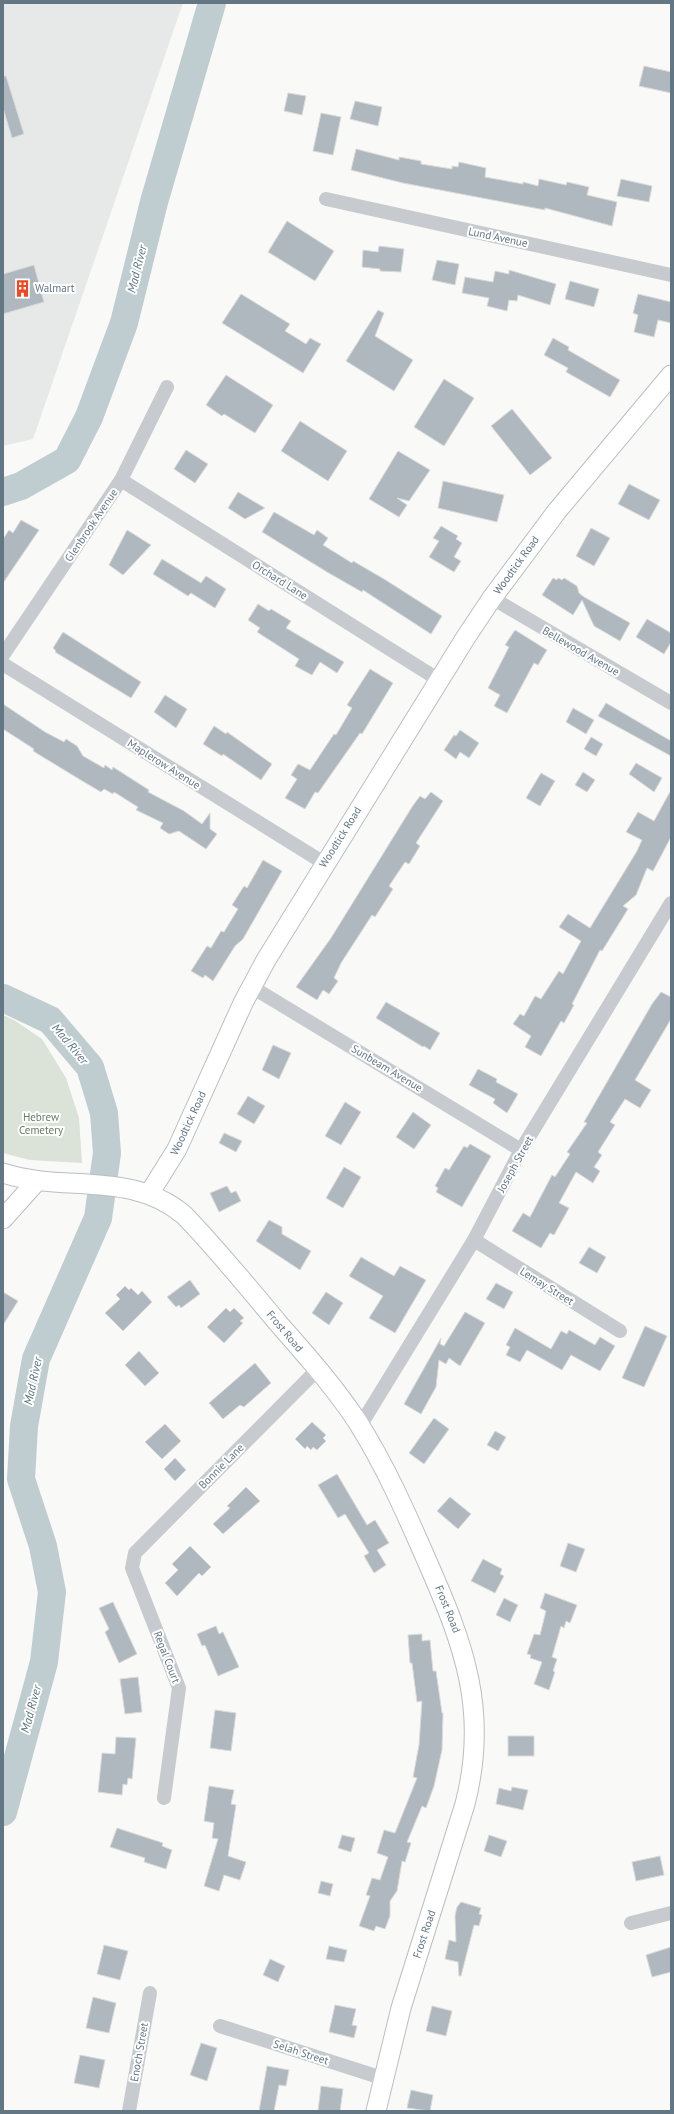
<svg xmlns="http://www.w3.org/2000/svg" width="674" height="2114" viewBox="0 0 674 2114" font-family="'PT Sans',sans-serif">
<rect width="100%" height="100%" fill="#f9f9f7"/>
<path fill="#e7e8e8" d="M3,3H183L33,439L3,446Z"/>
<path fill="#dbe2d7" d="M3,1015L14,1020L42,1039L66,1078L79,1118L82,1163L30,1160L3,1153Z"/>
<g fill="none" stroke-linecap="round" stroke-linejoin="round">
<g stroke="#bfccd0" stroke-width="28">
<path d="M3,492L21,486L67,460L89,417L124,323L154,202L212,3"/>
<path d="M3,998L50,1020L90,1067L104,1113L107,1153L98,1218L36,1359L24,1426L21,1479L43,1546L52,1592L44,1662L3,1812"/>
</g>
</g>
<g fill="#afb8be" stroke="#dbdbd9">
<path d="M644,66L671,72V93L639,86Z"/>
<path d="M3,76H6L24,134L12,138L3,108Z"/>
<path d="M288,93L306,96L302,115L284,111Z"/>
<path d="M355,101L382,107L378,126L350,119Z"/>
<path d="M321,113L341,117L333,155L313,151Z"/>
<path d="M356,149L399,160V157L421,161V164L452,169V166L458,167L459,162L486,168L485,177L523,184V182L538,186L539,179L566,185L567,182L589,187L587,195L617,202L612,226L545,208V210L403,183L351,170Z"/>
<path d="M621,179L652,186L649,202L617,196Z"/>
<path d="M287,221L334,251L315,281L268,252Z"/>
<path d="M379,246L404,249L401,272L380,271V269L362,267L363,250L378,252Z"/>
<path d="M437,260L459,264L455,285L432,280Z"/>
<path d="M34,265L44,302L3,314V274Z"/>
<path d="M509,270L556,284L550,305L518,295L517,301L509,300L507,311L487,306L489,298L462,293L465,277L493,282L495,271L509,274Z"/>
<path d="M570,281L599,289L594,307L565,299Z"/>
<path d="M241,294L290,324L285,331L306,344L310,338L321,344L303,373L222,323Z"/>
<path d="M638,294L671,302V323L658,320L654,337L634,332L638,315L633,313Z"/>
<path d="M378,310L384,313L375,336L413,360L394,391L346,361Z"/>
<path d="M553,338L569,347L568,350L620,380L610,397L566,372L568,368L544,355Z"/>
<path d="M226,375L273,405L255,433L224,414L222,416L206,405Z"/>
<path d="M444,379L474,398L444,446L414,427Z"/>
<path d="M512,409L552,458L530,475L491,426Z"/>
<path d="M300,421L347,451L328,481L281,451Z"/>
<path d="M186,450L208,464L195,483L174,469Z"/>
<path d="M398,451L430,470L409,501L397,498L407,505L399,517L369,499Z"/>
<path d="M443,481L504,495L497,522L438,508Z"/>
<path d="M629,484L660,500L649,520L618,504Z"/>
<path d="M238,492L265,508L245,519L228,508Z"/>
<path d="M274,512L314,535L317,530L328,538L323,545L352,563L353,561L384,579L442,616L431,634L363,590L362,592L327,572L262,532Z"/>
<path d="M21,520L39,530L3,583V539L9,530L13,533Z"/>
<path d="M441,526L458,536L456,539L462,543L454,557L461,561L454,572L429,557L439,541L433,538Z"/>
<path d="M591,528L610,538L594,566L576,556Z"/>
<path d="M127,530L151,545L123,575L109,565Z"/>
<path d="M162,559L201,583L206,576L226,589L215,608L191,593L188,596L153,574Z"/>
<path d="M553,578L557,580L558,578L562,580L564,578L577,586L579,593L584,597L630,623L620,641L594,626L582,600L573,615L542,595Z"/>
<path d="M258,604L269,611L271,609L291,621L286,628L344,662L337,673L320,662L312,675L295,666L299,659L257,632L260,628L248,620Z"/>
<path d="M647,619L671,633V642L664,654L636,637Z"/>
<path d="M515,630L547,650L538,665L534,663L507,713L494,706L500,695L488,688L509,647L505,645Z"/>
<path d="M63,632L141,682L131,698L55,652L56,651L53,648Z"/>
<path d="M370,669L393,683L362,734L360,733L318,793L315,792L305,809L285,798L297,779L291,775L298,764L310,770L334,734L336,735L352,708L347,705Z"/>
<path d="M165,695L187,709L176,728L154,712Z"/>
<path d="M606,703L671,741V756L598,716Z"/>
<path d="M3,704L45,732L64,742L66,739L77,746L83,756L104,768L105,765L112,770L113,767L149,790L148,792L184,811L202,824L210,813V829L217,834L206,849L179,831L169,834L160,828L163,823L136,810L138,807L114,792L113,794L104,789L101,792L79,779L33,751L34,749L3,729Z"/>
<path d="M573,708L594,720L586,734L566,722Z"/>
<path d="M214,726L226,734L227,732L272,764L261,780L223,754L222,756L203,744Z"/>
<path d="M460,730L479,743L469,758L460,752L456,759L444,750L454,735L456,736Z"/>
<path d="M591,737L603,744L596,756L584,749Z"/>
<path d="M636,763L662,778L654,792L629,774Z"/>
<path d="M583,772L595,780L587,792L575,785Z"/>
<path d="M541,773L555,781L540,806L526,798Z"/>
<path d="M671,790V837L653,871L647,868L636,895L623,906L628,909L602,951L600,950L572,1004L574,1005L564,1023L561,1021L541,1056L525,1047L531,1036L513,1024L520,1014L524,1016L535,996L541,999L559,971L563,974L581,941L559,927L568,914L590,928L637,851L642,840L626,832L638,812L654,821Z"/>
<path d="M431,792L443,801L416,843L420,846L409,864L405,862L389,886L393,889L375,917L372,915L341,963L334,978L338,981L329,994L323,990L317,1000L296,987L331,938L412,807L420,796L425,799Z"/>
<path d="M263,860L282,871L243,939L235,946L213,981L205,975L203,978L191,971L207,946L211,948L221,931L224,932L238,909L232,905L244,886L247,888Z"/>
<path d="M661,992L671,997V1019L635,1080L651,1090L640,1108L625,1099L610,1122L615,1125L598,1152L602,1155L594,1167L600,1171L593,1183L576,1172L559,1203L569,1208L554,1235L550,1233L541,1248L512,1231L523,1213L530,1217L552,1175L555,1177L570,1154L567,1152L587,1123L584,1122L652,1004Z"/>
<path d="M386,1002L440,1033L430,1050L424,1046L423,1047L376,1018Z"/>
<path d="M273,1045L291,1053L279,1079L262,1070Z"/>
<path d="M478,1069L497,1079L496,1082L518,1094L507,1113L493,1103L495,1099L469,1085Z"/>
<path d="M248,1096L265,1106L254,1124L237,1114Z"/>
<path d="M345,1102L361,1112L341,1145L325,1136Z"/>
<path d="M413,1112L431,1125L414,1149L396,1137Z"/>
<path d="M224,1133L242,1141L236,1152L219,1143Z"/>
<path d="M470,1144L491,1156L462,1207L436,1192L438,1188L435,1186L445,1168L449,1170L464,1146L467,1148Z"/>
<path d="M344,1167L361,1177L343,1208L326,1198Z"/>
<path d="M227,1186L231,1193L236,1191L241,1201L219,1212L210,1193Z"/>
<path d="M269,1220L282,1227V1234L311,1251L300,1270L256,1241Z"/>
<path d="M589,1247L606,1257L597,1273L579,1263Z"/>
<path d="M361,1257L394,1276L400,1266L426,1280L395,1333L369,1318L383,1296L349,1276Z"/>
<path d="M190,1280L200,1294L181,1308L179,1305L176,1307L167,1297Z"/>
<path d="M496,1283L513,1292L504,1309L486,1299Z"/>
<path d="M125,1286L129,1290L131,1288L138,1295L142,1291L152,1302L123,1331L105,1313L120,1299L116,1295Z"/>
<path d="M3,1292L18,1301L3,1325Z"/>
<path d="M326,1292L343,1303L329,1325L312,1313Z"/>
<path d="M226,1308L230,1312L234,1308L244,1318L240,1321L243,1323L224,1343L207,1327Z"/>
<path d="M465,1312L485,1323L460,1366L449,1358L446,1364L439,1360L436,1387L421,1414L404,1404L441,1338L440,1344L444,1346Z"/>
<path d="M645,1326L667,1336L644,1387L622,1378Z"/>
<path d="M515,1328L551,1349L561,1331L567,1334L569,1330L595,1345L600,1337L615,1346L600,1371L571,1355L562,1370L527,1350L520,1362L506,1355L510,1347L506,1345Z"/>
<path d="M139,1351L159,1373L145,1386L125,1365Z"/>
<path d="M255,1363L271,1383L244,1407L240,1405L223,1419L209,1403Z"/>
<path d="M434,1418L449,1429L424,1464L409,1453Z"/>
<path d="M312,1422L326,1435L323,1438L326,1441L317,1450L313,1447L311,1450L307,1446L305,1449L295,1439Z"/>
<path d="M165,1424L181,1441L162,1459L145,1442Z"/>
<path d="M495,1431L506,1437L498,1451L487,1445Z"/>
<path d="M175,1458L186,1470L175,1481L164,1469Z"/>
<path d="M337,1474L367,1525L375,1520L389,1543L377,1550L386,1565L374,1573L364,1556L369,1553L345,1514L338,1518L318,1485Z"/>
<path d="M246,1487L260,1501L223,1534L213,1524L230,1508L227,1506Z"/>
<path d="M450,1497L471,1514L458,1529L437,1511Z"/>
<path d="M568,1543L585,1549L576,1572L560,1566Z"/>
<path d="M190,1546L211,1567L202,1576L199,1573L177,1596L165,1583L178,1570L172,1564Z"/>
<path d="M483,1559L502,1569L500,1574L504,1576L495,1593L471,1581Z"/>
<path d="M545,1593L577,1605L570,1623L566,1621L564,1628L561,1626L552,1657L557,1659L553,1671L555,1672L549,1690L534,1684L542,1662L530,1658L531,1655L527,1654L534,1634L540,1635L546,1611L540,1608Z"/>
<path d="M504,1598L518,1605L510,1622L496,1615Z"/>
<path d="M113,1602L137,1654L119,1663L105,1632L109,1629L99,1608Z"/>
<path d="M216,1626L219,1634L223,1632L239,1667L218,1676L205,1645L202,1646L197,1634Z"/>
<path d="M422,1634V1641L430,1640L433,1671H436L442,1713H443L442,1750L434,1786L426,1808L422,1806L407,1842L411,1843L405,1862L402,1861L397,1891L390,1901V1916L385,1929L376,1926L374,1931L359,1926L370,1896L366,1895L372,1878L380,1880L388,1857L377,1853L384,1830L395,1833L417,1778L413,1777L419,1745L422,1701L417,1702L412,1663H410L408,1635Z"/>
<path d="M138,1677L142,1712L125,1714L120,1679Z"/>
<path d="M215,1710L236,1713L231,1751L210,1748Z"/>
<rect x="508" y="1736" width="26" height="20"/>
<path d="M116,1737L136,1738L132,1779L128,1778L127,1785L123,1784L122,1795L98,1792L102,1753L115,1754Z"/>
<path d="M209,1786L234,1790L231,1804L236,1805L228,1856L246,1862L240,1880L224,1875L219,1891L204,1886L218,1839L212,1838L214,1823L204,1821Z"/>
<path d="M512,1787L528,1790L523,1810L496,1804L499,1788L511,1791Z"/>
<path d="M117,1828L163,1843L162,1846L172,1850L166,1869L144,1862L145,1858L110,1847Z"/>
<path d="M342,1835L355,1838L351,1852L338,1848Z"/>
<path d="M489,1835L507,1841L501,1857L484,1851Z"/>
<path d="M660,1856L664,1875L636,1881L632,1862Z"/>
<path d="M321,1881L333,1884L330,1896L318,1893Z"/>
<path d="M461,1902L481,1908L479,1914L482,1915L479,1926L474,1925L461,1976H459L458,1962L445,1959L449,1940L456,1942L455,1916L457,1907Z"/>
<path d="M104,1945L128,1951L120,1980L97,1974Z"/>
<path d="M329,1946L347,1950L344,1962L326,1959Z"/>
<path d="M671,1947V1972L652,1977L646,1955Z"/>
<path d="M270,1959L285,1966L278,1982L263,1975Z"/>
<path d="M93,1997L116,2003L109,2033L86,2028Z"/>
<path d="M335,2005L356,2009L352,2025L357,2026L354,2038L329,2032Z"/>
<path d="M432,2006L452,2011L446,2036L426,2031Z"/>
<path d="M201,2043L217,2048L207,2081L190,2075Z"/>
<path d="M80,2055L105,2060L99,2088L74,2083Z"/>
<path d="M267,2066L289,2070L286,2086L279,2085L274,2111H259Z"/>
<path d="M321,2086L343,2089L340,2111H318Z"/>
<path d="M411,2090L433,2095L430,2111L407,2108Z"/>
</g>
<g fill="none" stroke-linecap="round" stroke-linejoin="round">
<defs>
<g id="secondary">
<path d="M3,1173C64,1193 130,1170 184,1215C217,1249 247,1286 278,1323C305,1354 334,1386 357,1421C385,1465 406,1513 427,1561C464,1645 489,1711 465,1804L401,2008L376,2111"/>
<path d="M149,1194L177,1149L243,1003L266,960L466,637L492,598L557,511L671,375"/>
<path d="M3,1219L37,1181"/>
</g>
</defs>
<use href="#secondary" stroke="#b9bfc3" stroke-width="21"/>
<g stroke="#c7cbcf" stroke-width="14">
<path d="M326,199L671,275"/>
<path d="M121,480L439,680"/>
<path d="M492,598L671,703"/>
<path d="M3,655L121,480L167,387"/>
<path d="M3,664L324,863"/>
<path d="M252,987L521,1150"/>
<path d="M474,1240L620,1331"/>
<path d="M360,1426L474,1240L521,1150L671,903"/>
<path d="M164,1798L179,1688L132,1568L135,1553L318,1369"/>
<path d="M631,1923L671,1913"/>
<path d="M220,2026L382,2078"/>
<path d="M129,2111L150,1993"/>
</g>
<use href="#secondary" stroke="#fff" stroke-width="19"/>
</g>
<defs>
<symbol id="building-bare" viewBox="-9 -9 18 18"><path d="M-4-6H4V6H1V3H-1V6H-4ZM-2.5-4.3h1.7v1.8h-1.7ZM.8-4.3h1.7v1.8H.8ZM-2.5-1h1.7V.8h-1.7ZM.8-1h1.7V.8H.8Z" fill="#f04820" stroke="#fff" stroke-width="2.5" paint-order="stroke"/></symbol>
</defs>
<g fill-rule="evenodd">
<use href="#building-bare" x="10" y="276" width="25" height="25"/>
</g>
<g text-anchor="middle" stroke-width="4" stroke-linejoin="round" paint-order="stroke">
<g font-size="11" fill="#627684" stroke="#fff">
<text transform="translate(498 237) rotate(12)" y="4">Lund Avenue</text>
<text transform="translate(91 525) rotate(-56)" y="4">Glenbrook Avenue</text>
<text transform="translate(516 565) rotate(-54)" y="4">Woodtick Road</text>
<text transform="translate(280 580) rotate(32)" y="4">Orchard Lane</text>
<text transform="translate(581 651) rotate(30)" y="4">Bellewood Avenue</text>
<text transform="translate(164 764) rotate(32)" y="4">Maplerow Avenue</text>
<text transform="translate(340 837) rotate(-58)" y="4">Woodtick Road</text>
<text transform="translate(387 1068) rotate(31)" y="4">Sunbeam Avenue</text>
<text transform="translate(188 1123) rotate(-65)" y="4">Woodtick Road</text>
<text transform="translate(515 1164) rotate(-61)" y="4">Joseph Street</text>
<text transform="translate(547 1286) rotate(32)" y="4">Lemay Street</text>
<text transform="translate(285 1331) rotate(50)" y="4">Frost Road</text>
<text transform="translate(221 1466) rotate(-45)" y="4">Bonnie Lane</text>
<text transform="translate(448 1609) rotate(68)" y="4">Frost Road</text>
<text transform="translate(167 1657) rotate(69)" y="4">Regal Court</text>
<text transform="translate(424 1934) rotate(-72)" y="4">Frost Road</text>
<text transform="translate(139 2052) rotate(-80)" y="4">Enoch Street</text>
<text transform="translate(301 2052) rotate(18)" y="4">Selah Street</text>
</g>
<g font-size="11" fill="#627684" stroke="#fff" text-anchor="start">
<text x="35" y="292">Walmart</text>
</g>
<g font-size="11" fill="#677b62" stroke="#fff">
<text x="41" y="1121">Hebrew<tspan x="41" dy="13">Cemetery</tspan></text>
</g>
<g font-size="12" font-style="italic" fill="#5d767e" stroke="#fff">
<text transform="translate(137 269) rotate(-76)" y="4">Mad River</text>
<text transform="translate(70 1044) rotate(50)" y="4">Mad River</text>
<text transform="translate(33 1381) rotate(-78)" y="4">Mad River</text>
<text transform="translate(31 1709) rotate(-75)" y="4">Mad River</text>
</g>
</g>
<rect width="674" height="2114" fill="none" stroke="#627684" stroke-width="8"/>
</svg>
